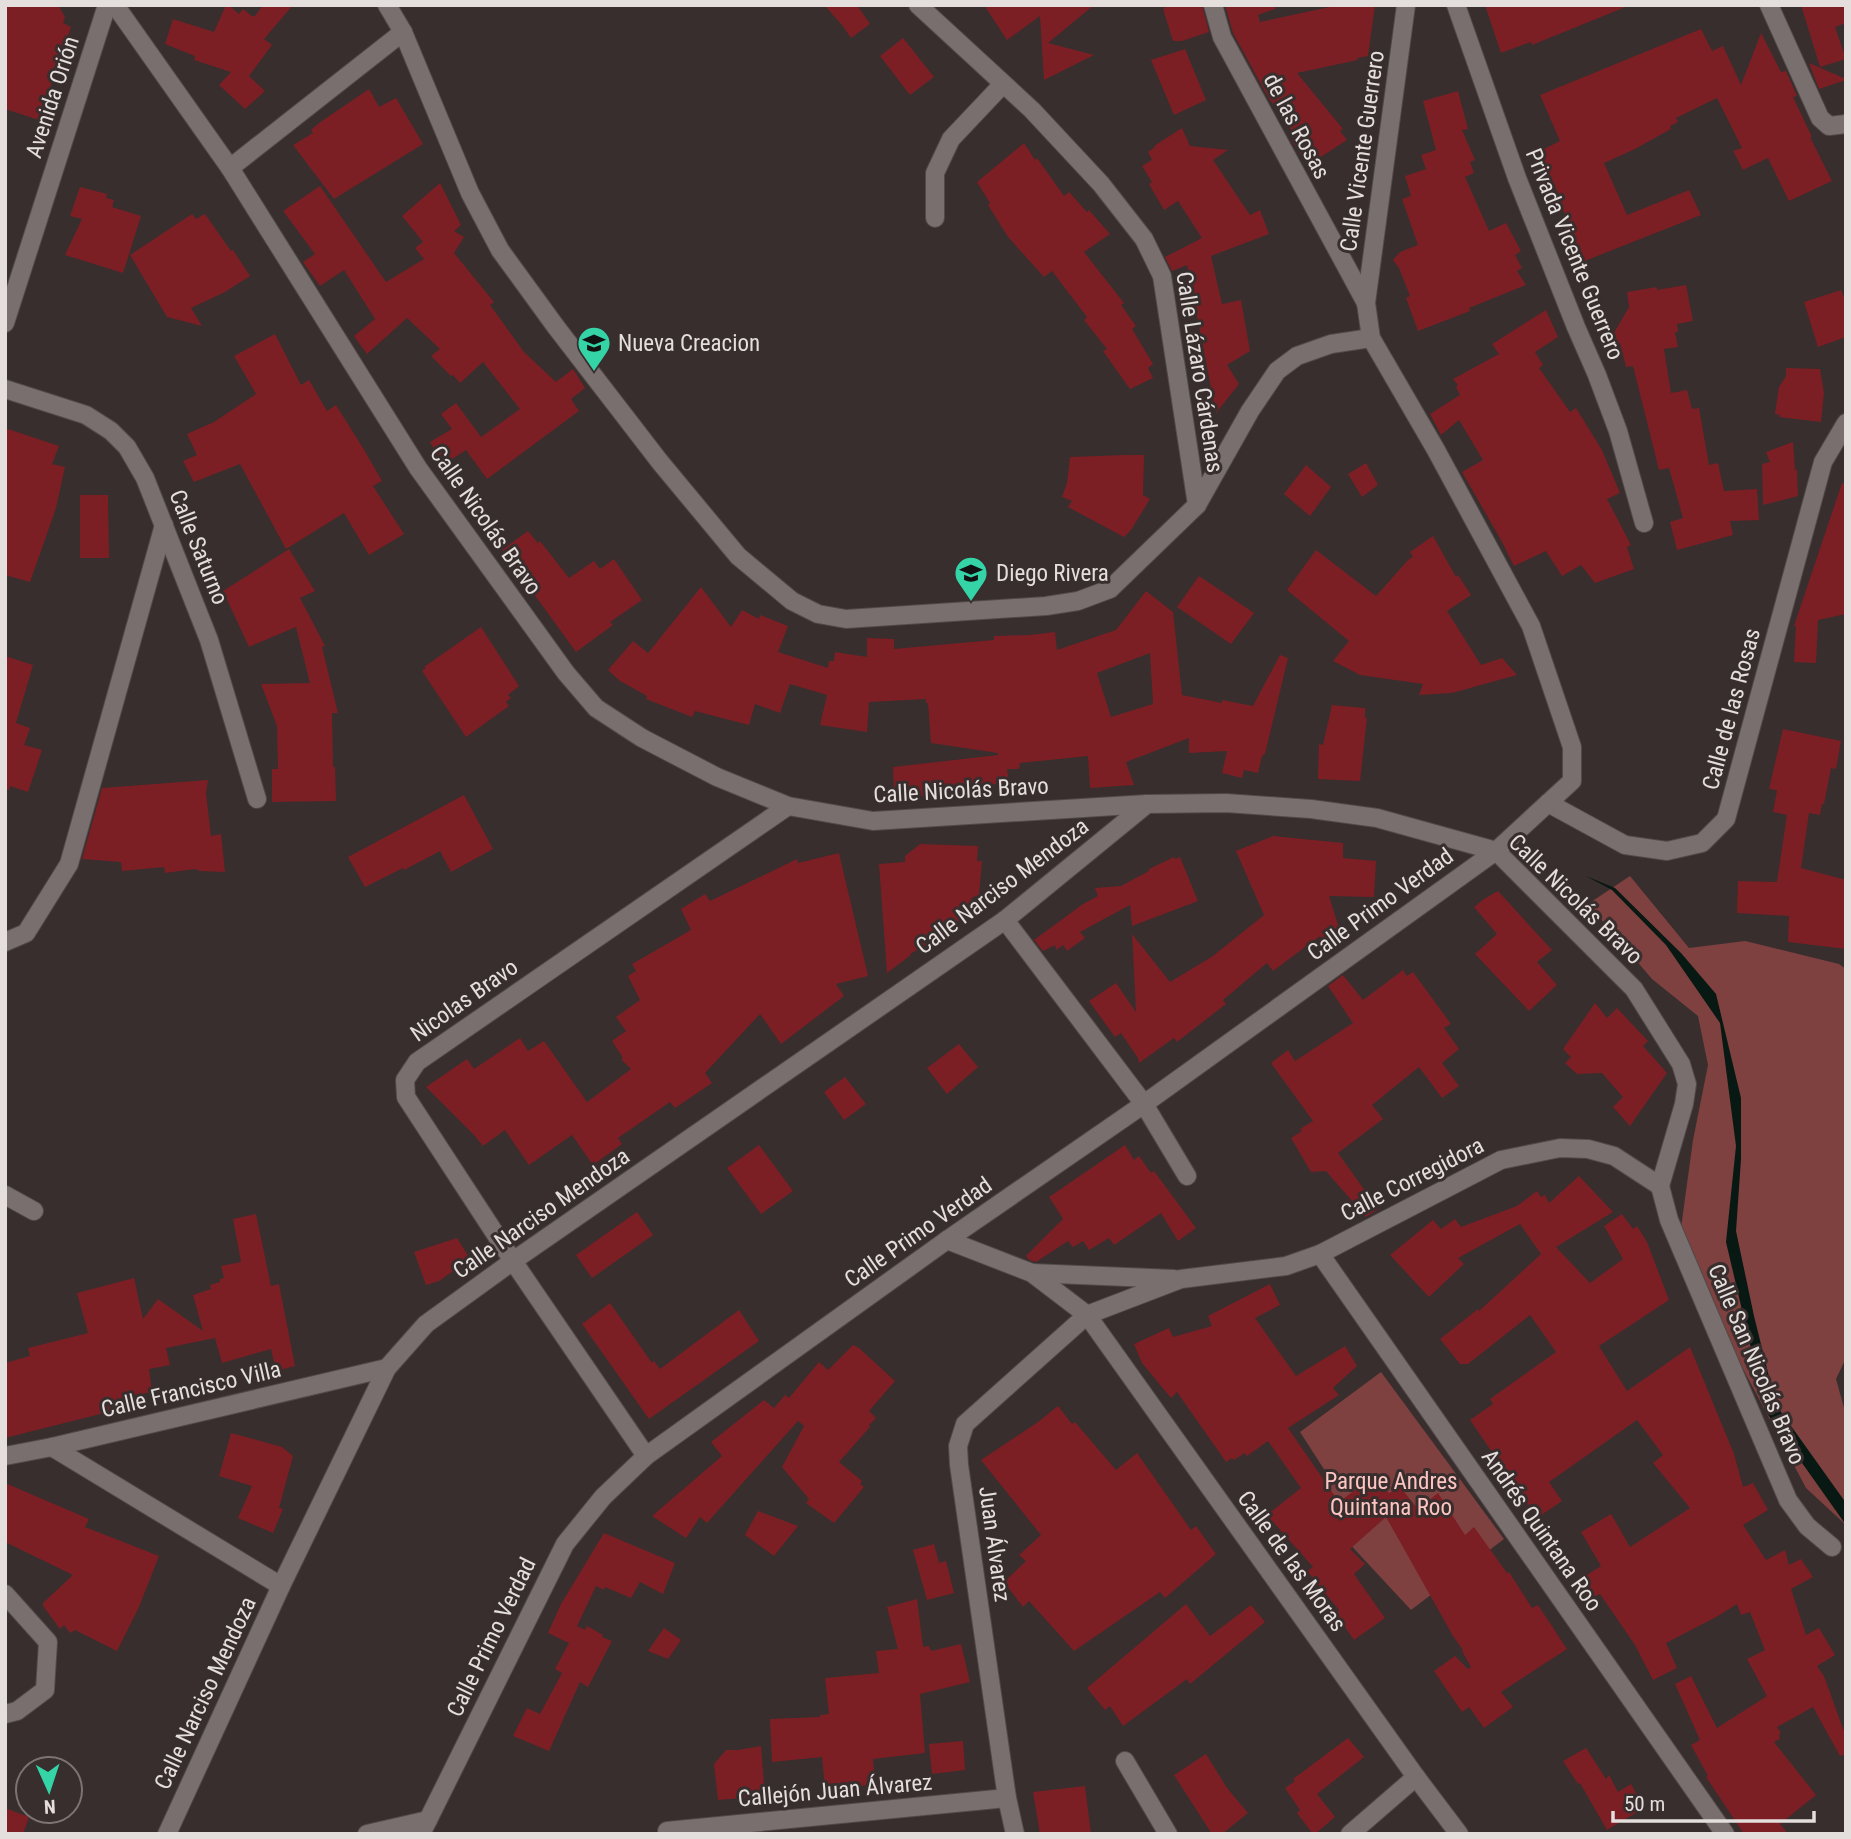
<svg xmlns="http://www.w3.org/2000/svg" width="1851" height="1839" viewBox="0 0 1851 1839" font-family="'Roboto Condensed',sans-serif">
<rect width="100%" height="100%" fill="#372e2d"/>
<g fill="#7f4040">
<path d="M1630,876L1689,948L1745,941L1839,964L1846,969V1358L1836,1379L1846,1415V1525L1806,1488L1741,1365L1680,1235L1693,1140L1708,1065L1698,1016L1652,979L1588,904Z"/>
<path d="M1381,1372L1504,1539L1411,1610L1306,1497L1329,1477L1300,1432Z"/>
</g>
<path fill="#081812" d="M1586,876L1615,888L1681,953L1716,994L1741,1098V1159L1736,1231L1754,1316L1776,1405L1846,1503V1525L1766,1412L1726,1242L1736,1146L1720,1023L1666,945L1612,890Z"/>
<g fill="#7c1f25" fill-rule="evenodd">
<path d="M5,5H58L65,17L63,23L71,27L39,120L5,109Z"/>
<path d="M226,5H229L239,14L243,9L252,16H255L263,5H293L264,39L272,45L249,76L265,91L245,109L219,85L231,72L194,60L195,56L165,44L173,19L214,32Z"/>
<path d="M824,5H857L870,24L851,38L842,25Z"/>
<path d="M984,5H1094L1048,43L1094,55L1044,80L1040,16L1007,40Z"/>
<path d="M1165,5H1202L1209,32L1182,41H1173L1163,9L1165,8Z"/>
<path d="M1225,5H1275V9L1258,15L1260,22L1339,5H1375L1368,56L1357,58L1358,60L1297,73L1343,129L1340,131L1347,140L1308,165L1291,140L1296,137L1268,97L1233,33Z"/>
<path d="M1485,5H1628V6L1532,45L1531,42L1501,53Z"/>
<path d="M1801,5H1846V23L1835,27L1846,59L1820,67Z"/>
<path d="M1701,29L1712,51L1723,46L1741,85L1761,33L1781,72L1786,71L1797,96L1793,97L1812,137H1810L1832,181L1789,201L1768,158L1743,170L1733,151L1742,148L1717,98L1676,118L1678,122L1670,126L1671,129L1635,149L1604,163L1627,215L1689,190L1701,215L1577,264L1568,238L1572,237L1555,186L1549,188L1536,153L1560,141L1540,95Z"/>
<path d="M903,38L934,77L910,95L880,56Z"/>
<path d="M1185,49L1206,100L1174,115L1151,60Z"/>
<path d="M1809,63L1846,79V80L1819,89Z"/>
<path d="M369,89L379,107L396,98L423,144L334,199L293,145L313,133L311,130L319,123Z"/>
<path d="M1458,91L1468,129L1462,130L1475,160L1470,162L1474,173L1465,177L1489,231L1506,223L1521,251L1515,255L1522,268L1517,271L1526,285L1469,308L1470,311L1418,331L1406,298L1410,296L1399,268L1393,260L1400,252L1418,245L1402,199L1411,196L1405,176L1426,169L1421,155L1436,150L1423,101Z"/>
<path d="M1182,128L1190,146L1228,150L1213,160L1250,215L1260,210L1269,234L1211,256L1222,304L1241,300L1250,351L1227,365L1239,384L1216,413L1187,265L1172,271L1165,257L1202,238L1178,201L1164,210L1149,184L1152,182L1142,166L1152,160L1148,152L1155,147L1154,146Z"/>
<path d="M1024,143L1035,160L1037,158L1064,196L1069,192L1087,212L1089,210L1110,234L1084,252L1124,303L1121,305L1136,326L1132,329L1153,364L1148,368L1153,378L1130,389L1103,351L1107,349L1084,320L1087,317L1052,271L1044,277L1008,237L988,205L990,203L977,182Z"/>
<path d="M440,183L461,225L454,231L464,237L454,253L494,302L490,305L524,352L556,382L573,369L585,388L571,399L579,411L487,479L466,450L443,465L430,442L452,429L441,414L456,403L481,437L520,409L483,362L460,383L453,375L451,376L431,356L440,349L407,318L367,354L354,336L375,319L344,270L320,286L303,262L315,254L283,211L320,186L386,282L424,259L415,248L423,242L402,216Z"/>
<path d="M80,187L107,194L106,198L114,200L112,207L141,216L123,273L65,255L82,219L70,216Z"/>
<path d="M192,214L196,219L205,214L231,251L233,250L250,276L225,292L191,308L202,326L167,317L130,255Z"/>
<path d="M1686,285L1693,321L1677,324L1678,332H1675L1678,347L1664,349L1671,393L1687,390L1692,409L1699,408L1709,465L1718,463L1724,491L1757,489L1759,520L1730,521L1733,535L1677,550L1670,522L1683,518L1669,468L1659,470L1633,366L1626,367L1620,343L1607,345L1629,307L1627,292L1657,287V290Z"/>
<path d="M1841,290L1846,302V337L1818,347L1804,302Z"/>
<path d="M1546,310L1558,337L1535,352L1543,365L1539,368L1570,412L1576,408L1602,450L1620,493L1607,499L1631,545L1627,547L1634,569L1595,583L1581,565L1562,576L1546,551L1514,566L1501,540L1462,472L1483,460L1459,420L1441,435L1430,414L1460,395L1456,387L1458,385L1453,379L1499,354L1492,344Z"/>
<path d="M275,334L301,385L309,380L327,411L336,405L363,448L382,481L373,486L404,534L369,555L344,513L286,549L240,464L194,482L183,461L197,455L187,434L214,422L256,394L234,356Z"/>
<path d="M1786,368L1820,369L1824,393L1821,422L1779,417L1780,415L1775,414L1779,387L1786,376Z"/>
<path d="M5,428L59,446L52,464L65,467L56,508L30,582L5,575Z"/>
<path d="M1793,442L1795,470H1797L1798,496L1763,505L1762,464L1770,462L1766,452Z"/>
<path d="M1126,455H1144L1143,495L1150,499L1131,530L1124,537L1068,507L1072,501L1062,497L1067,483L1070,457Z"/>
<path d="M1366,463L1378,485L1362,497L1348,474Z"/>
<path d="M1306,465L1331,487L1310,516L1284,494Z"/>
<path d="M1842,483L1846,484V614L1818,620L1816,663L1794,662L1796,626H1794Z"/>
<path d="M80,495H108L109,558H80Z"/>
<path d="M528,531L538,543L540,541L569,578L594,561L600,569L614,559L642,600L610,622L613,625L576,652L502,550Z"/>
<path d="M1433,536L1456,577L1458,575L1471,595L1447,611L1481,665L1502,658L1517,675L1452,693L1419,695L1423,684L1360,675L1333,661L1349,641L1287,590L1316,550L1376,596L1409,559L1413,557L1410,552Z"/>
<path d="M289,549L315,591L300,598L325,646L322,647L338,713H332L333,767H335L336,801L272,802V769H278L277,726L261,684L310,683L296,627L249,647L223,591Z"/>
<path d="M1199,576L1254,613L1231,644L1177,607Z"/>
<path d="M701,587L731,627L742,610L759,619L760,615L788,626L778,652L828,668L829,661H834L835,652L867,657V638L894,639V649L994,640V636L1030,635L1055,632L1057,650L1116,630L1146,591L1173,612L1182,695L1222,703V700L1253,706L1280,655L1288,658L1265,754L1262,756L1258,773L1244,770L1242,778L1222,773L1227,751L1189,753V738L1126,762L1134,785L1090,788L1088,756L1020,763L1019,769H1007L1009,782L989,785L990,791L981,793V795L899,796V794L894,795L893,767L998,755V753L931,743L928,703H926V699L869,702L867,732L820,725L827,695L790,684L780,713L755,704L749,725L695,711L692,717L646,699L647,696L620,681L608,670L633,641L648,653ZM1150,653L1153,704L1111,717L1097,673Z"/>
<path d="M481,627L519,686L508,695L511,698L506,702L509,706L466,737L422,671L426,668L424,667Z"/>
<path d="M5,656L33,665L16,723L30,728L24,745L42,750L28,792L10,786L9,790L5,789Z"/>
<path d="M1332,705L1365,708V718H1367L1360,781L1318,779L1319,744L1323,745Z"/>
<path d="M1783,729L1841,741L1836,769L1831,768L1824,804H1822L1820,815L1809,813L1801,868L1846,880V949L1788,942L1789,916L1737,913L1738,881L1777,882L1787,815L1773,812L1777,790L1769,789Z"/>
<path d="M208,780L206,793L211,836L221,834L225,872L200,871L195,869L165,873L164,867L122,871L121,862L82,859L102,788Z"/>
<path d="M464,795L493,849L451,872L440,851L404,870L403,868L365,887L348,857Z"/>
<path d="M1273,836L1343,843V858L1376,861L1374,897L1329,896L1339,928L1322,940L1320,936L1273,971L1267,963L1223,1000L1226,1004L1177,1042L1174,1038L1139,1063L1138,1058L1121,1033L1115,1037L1089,1001L1116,983L1136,1012L1132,934L1170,982L1213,956L1264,915L1236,851Z"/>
<path d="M920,844L978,846L977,861H982L979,895L971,898L975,911L970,913V917L943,926L947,933L910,954L911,955L887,973L879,864L905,862V856Z"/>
<path d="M839,853L868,976L836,984L844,996L781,1044L760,1014L705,1073L712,1083L675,1108L670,1102L618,1138L622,1144L593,1165L572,1135L529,1165L505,1130L483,1146L474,1135L426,1087L467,1059L474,1069L520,1038L528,1051L544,1041L587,1102L631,1069L621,1059L623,1058L612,1041L626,1031L616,1017L640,1000L628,976L636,971L632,964L691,930L681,909L705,894L710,901L797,859L798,863Z"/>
<path d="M1174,857L1175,859L1180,857L1198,901L1132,926L1130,905L1080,932L1085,938L1067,951L1063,945L1056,950L1055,945L1043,951L1034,940L1083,904L1098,896L1095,888L1121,886L1149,871V869Z"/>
<path d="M1498,891L1552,950L1537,962L1557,985L1529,1011L1475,954L1497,934L1474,907L1484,899Z"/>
<path d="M1403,970L1407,976L1413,972L1451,1024L1444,1028L1459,1049L1442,1063L1459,1086L1442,1098L1419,1067L1372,1105L1383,1119L1338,1153L1378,1209L1366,1217L1326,1171L1311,1172L1291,1138L1302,1131L1300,1129L1313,1121L1271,1063L1288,1050L1295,1061L1353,1023L1328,986L1343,975L1363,1000Z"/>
<path d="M1595,1003L1607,1018L1617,1008L1648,1041L1643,1046L1667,1073L1630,1126L1613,1107L1623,1097L1602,1073L1577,1074L1565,1063L1571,1057L1563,1049Z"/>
<path d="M959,1044L978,1067L947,1094L927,1068Z"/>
<path d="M845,1077L866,1104L844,1120L824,1092Z"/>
<path d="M759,1145L793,1191L761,1214L727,1168Z"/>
<path d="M1125,1145L1134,1160L1139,1156L1151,1173L1154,1171L1196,1228L1178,1241L1161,1213L1114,1245L1109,1238L1089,1250L1083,1241L1073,1247L1068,1241L1036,1262L1029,1260L1026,1256L1063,1219L1049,1197Z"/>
<path d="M1579,1176L1613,1212L1556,1247L1590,1283L1623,1259L1604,1226L1622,1214L1633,1229L1637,1226L1647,1242L1669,1300L1599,1346L1627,1391L1690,1347L1734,1454L1743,1487L1753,1483L1768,1510L1743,1525L1766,1560L1785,1550L1789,1565L1801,1559L1813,1577L1791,1589L1806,1635L1819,1628L1835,1655L1817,1666L1824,1676L1846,1737V1754L1840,1756L1813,1707L1777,1727L1781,1733L1779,1735L1780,1739L1774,1742L1816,1795L1780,1824L1788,1834H1744L1706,1777L1708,1776L1691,1745L1700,1740L1675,1684L1691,1676L1717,1728L1767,1696L1747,1659L1765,1650L1750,1612L1741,1615L1737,1604L1718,1616L1666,1643L1677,1668L1653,1680L1635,1645L1600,1594L1591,1598L1579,1580L1601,1566L1581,1532L1611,1514L1630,1547L1690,1508L1653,1463L1663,1455L1637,1420L1549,1482L1562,1501L1537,1518L1470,1420L1493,1404L1490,1399L1556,1352L1530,1315L1468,1364H1460L1440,1339L1478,1309L1479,1311L1541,1254L1520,1224L1458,1258L1464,1264L1429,1297L1390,1255L1433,1220L1441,1229L1455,1219L1461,1227L1517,1206L1537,1191L1541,1197L1545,1195L1549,1203Z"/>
<path d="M637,1212L653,1235L592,1278L576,1255Z"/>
<path d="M256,1214L271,1286L279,1284L295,1366L276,1371L271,1349L222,1363L215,1338L166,1348L170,1365L149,1369L152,1392L129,1396L132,1406L5,1438V1363L30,1356L28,1348L88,1333L77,1293L134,1278L143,1319L158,1299L203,1331L193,1295L211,1289L210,1285L220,1282V1279L224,1278L221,1266L241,1262L233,1219Z"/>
<path d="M457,1238L470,1259L439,1281L426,1285L414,1252Z"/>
<path d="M1270,1284L1280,1305L1255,1318L1296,1376L1345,1346L1357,1366L1333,1388L1339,1395L1288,1428L1339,1502L1363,1484L1366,1488L1378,1479L1389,1493L1400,1487L1418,1509L1438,1493L1465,1535L1474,1527L1507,1573L1509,1572L1532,1608L1538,1605L1567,1649L1501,1692L1513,1707L1484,1728L1469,1707L1462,1712L1434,1671L1455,1656L1468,1669L1471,1667L1462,1651L1463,1650L1453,1636L1386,1517L1350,1549L1365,1564L1354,1574L1385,1618L1354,1640L1335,1613L1339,1610L1307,1571L1313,1567L1267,1515L1301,1488L1268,1441L1247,1456L1245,1453L1234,1460L1232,1458L1226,1462L1177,1392L1171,1398L1142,1363L1134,1344L1169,1328L1173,1337L1212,1326L1208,1316Z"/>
<path d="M610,1303L652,1363L654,1361L660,1369L739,1310L759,1341L649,1419L582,1324Z"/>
<path d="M853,1345L859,1348L895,1381L869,1411L876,1418L869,1425L870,1427L839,1462L862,1481L860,1484L864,1487L834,1523L806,1503L809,1499L782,1467L804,1426L798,1421L707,1523L700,1517L686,1538L652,1516L722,1456L711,1442L764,1400L774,1408L785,1395L789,1398L819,1362L828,1370Z"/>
<path d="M1058,1406L1072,1424L1075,1422L1116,1470L1137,1453L1191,1530L1196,1526L1216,1554L1165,1598L1160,1592L1074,1651L1029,1601L1023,1607L1004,1582L1026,1561L1019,1555L1041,1535L981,1460L1038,1422Z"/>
<path d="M231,1433L282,1447L293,1456L279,1508L283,1509L273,1533L238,1518L252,1486L219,1476Z"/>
<path d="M5,1483L89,1519L85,1527L159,1556L139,1607L117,1651L75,1630L70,1633L64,1625L60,1629L43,1606V1603L73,1575L5,1542Z"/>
<path d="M758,1511L798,1526L774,1556L745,1535Z"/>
<path d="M604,1533L675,1563L663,1594L640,1582L631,1598L605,1587L604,1590L596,1586L577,1626L585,1630L587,1626L603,1635L602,1637L612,1641L588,1687L580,1682L549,1751L513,1736L527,1708L540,1714L562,1673L555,1669L569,1643L548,1633L561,1604Z"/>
<path d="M934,1544L939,1563L946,1561L954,1593L927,1600L913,1550Z"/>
<path d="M917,1599L923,1647L929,1646L931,1651L961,1644L970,1682L920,1694L925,1753L873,1759L875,1785L825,1788L822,1757L772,1762L770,1719L820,1717V1715L829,1714L825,1678L879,1673L876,1651L898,1649L887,1607Z"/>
<path d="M1186,1604L1210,1636L1251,1605L1265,1622L1190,1684L1187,1679L1123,1726L1110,1706L1105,1710L1087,1688Z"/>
<path d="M664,1628L681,1640L668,1659L648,1651Z"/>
<path d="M1348,1738L1364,1757L1317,1794L1335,1817L1315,1834H1313L1297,1813L1300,1810L1285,1788L1295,1781L1293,1779Z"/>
<path d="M963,1741L965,1770L932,1774L929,1744Z"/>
<path d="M761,1746L765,1796L718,1800L714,1764L726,1750H738Z"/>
<path d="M1586,1748L1606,1779L1609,1775L1618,1792L1631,1784L1644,1808L1607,1830L1580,1783L1578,1784L1563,1761Z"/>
<path d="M1206,1754L1227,1788L1248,1813L1222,1834H1212L1174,1775Z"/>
<path d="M1085,1786L1091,1834H1040L1033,1792Z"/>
<path d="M5,1808L29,1817L23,1834H5Z"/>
</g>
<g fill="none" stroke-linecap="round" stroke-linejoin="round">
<defs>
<g id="minor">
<path d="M115,5L230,168L418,468L566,673L596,708L642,738L717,777L788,806L873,821L1147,804L1226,803L1311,809L1377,818L1496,851L1634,989L1681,1064L1687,1084L1684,1104L1660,1186"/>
<path d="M387,5L403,32L470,193L500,250L556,327L660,462L738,556L792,601L818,614L846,619L1046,606L1078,601L1110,589L1197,505L1250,411L1277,371L1297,356L1331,344L1371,338"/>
<path d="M918,5L1032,110L1101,184L1144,239L1162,276L1197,505"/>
<path d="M1213,5L1222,37L1366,303"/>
<path d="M1456,5L1517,178L1576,327L1597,375L1618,431L1644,523"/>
<path d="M1769,5L1820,118L1829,126L1846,124"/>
<path d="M230,168L403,32"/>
<path d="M935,218V173L951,139L1003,84"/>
<path d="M5,323L107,5"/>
<path d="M5,389L86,415L111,431L127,447L145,478L209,640L257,799"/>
<path d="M1548,803L1625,845L1667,851L1702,843L1726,819L1823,462L1846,423"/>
<path d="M1005,920L1144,1104L1187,1176"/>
<path d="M5,942L26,933L69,864L164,525"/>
<path d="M1660,1186L1669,1220L1788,1500L1807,1526L1832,1547"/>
<path d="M5,1195L34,1211"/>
<path d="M947,1240L1032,1273L1087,1315L1416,1777L1459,1834"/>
<path d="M1320,1254L1725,1834"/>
<path d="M1032,1273L1174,1279"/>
<path d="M52,1447L281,1586"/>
<path d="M5,1456L52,1447L387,1368"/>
<path d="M646,1456L513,1261L406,1097L405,1080L417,1062L788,806"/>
<path d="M5,1594L48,1642L45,1690L17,1711L5,1714"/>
<path d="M1125,1761L1168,1834"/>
<path d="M667,1831L1007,1798"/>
<path d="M167,1834L281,1586L387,1368L426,1324L513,1261L1005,920L1147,804"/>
<path d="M367,1834L428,1820"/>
<path d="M421,1834L565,1544L603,1497L646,1456L947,1240L1144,1104L1496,851L1572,781V747L1531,626L1436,450L1371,338L1366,303L1406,5"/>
<path d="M1015,1834L1007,1798L959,1465L958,1446L965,1424L1087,1315L1181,1279L1286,1266L1320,1254L1501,1160L1560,1148L1588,1149L1614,1156L1660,1186"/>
<path d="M1350,1834L1416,1777"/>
</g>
</defs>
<use href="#minor" stroke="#514a49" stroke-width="20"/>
<use href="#minor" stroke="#796f6e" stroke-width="18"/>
</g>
<defs>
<symbol id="school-pin" viewBox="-11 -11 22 30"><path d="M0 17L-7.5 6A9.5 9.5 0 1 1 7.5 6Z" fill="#35d4a7" stroke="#372e2d"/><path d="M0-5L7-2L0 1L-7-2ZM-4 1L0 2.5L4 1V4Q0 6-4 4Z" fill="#111"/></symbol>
</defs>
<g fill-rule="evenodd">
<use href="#school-pin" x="575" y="324" width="38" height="52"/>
<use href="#school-pin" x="952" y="554" width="38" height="52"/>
</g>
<g text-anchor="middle" stroke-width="6" stroke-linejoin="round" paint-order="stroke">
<g font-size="23" fill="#e4dedd" stroke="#372e2d">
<text transform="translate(52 97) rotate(-72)" y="8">Avenida Orión</text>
<text transform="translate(1297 126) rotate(62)" y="8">de las Rosas</text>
<text transform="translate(1362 151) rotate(-82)" y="8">Calle Vicente Guerrero</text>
<text transform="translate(1575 254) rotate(68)" y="8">Privada Vicente Guerrero</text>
<text transform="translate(1200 372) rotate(81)" y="8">Calle Lázaro Cárdenas</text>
<text transform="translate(486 520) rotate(55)" y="8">Calle Nicolás Bravo</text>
<text transform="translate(199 547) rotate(68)" y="8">Calle Saturno</text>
<text transform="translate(1731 709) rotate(-75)" y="8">Calle de las Rosas</text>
<text transform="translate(961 790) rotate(-3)" y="8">Calle Nicolás Bravo</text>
<text transform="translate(1002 886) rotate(-37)" y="8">Calle Narciso Mendoza</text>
<text transform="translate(1576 899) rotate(44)" y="8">Calle Nicolás Bravo</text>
<text transform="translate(1380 904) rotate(-36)" y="8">Calle Primo Verdad</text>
<text transform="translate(464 1000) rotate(-35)" y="8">Nicolas Bravo</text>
<text transform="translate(1412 1179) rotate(-27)" y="8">Calle Corregidora</text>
<text transform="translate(541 1213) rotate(-35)" y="8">Calle Narciso Mendoza</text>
<text transform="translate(918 1232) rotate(-35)" y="8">Calle Primo Verdad</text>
<text transform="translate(1757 1364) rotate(67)" y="8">Calle San Nicolás Bravo</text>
<text transform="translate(191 1389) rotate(-13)" y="8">Calle Francisco Villa</text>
<text transform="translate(1542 1530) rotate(55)" y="8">Andrés Quintana Roo</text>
<text transform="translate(995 1544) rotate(82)" y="8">Juan Álvarez</text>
<text transform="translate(1292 1561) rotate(54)" y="8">Calle de las Moras</text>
<text transform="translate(491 1637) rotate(-64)" y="8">Calle Primo Verdad</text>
<text transform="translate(205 1693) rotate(-65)" y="8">Calle Narciso Mendoza</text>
<text transform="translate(835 1790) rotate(-5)" y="8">Callejón Juan Álvarez</text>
</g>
<g font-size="23" fill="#e4dedd" stroke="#372e2d" text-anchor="start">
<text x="618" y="351">Nueva Creacion</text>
<text x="996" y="581">Diego Rivera</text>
</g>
<g font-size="23" fill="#fcc5c2" stroke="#372e2d">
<text x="1391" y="1489">Parque Andres<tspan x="1391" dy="26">Quintana Roo</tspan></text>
</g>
</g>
<rect width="1851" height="1839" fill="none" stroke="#e4dedd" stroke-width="14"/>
<g transform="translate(49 1790) rotate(177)"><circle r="33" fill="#372e2d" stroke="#7c7473" stroke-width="2"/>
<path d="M0-5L12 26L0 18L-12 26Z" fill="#35d4a7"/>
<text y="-10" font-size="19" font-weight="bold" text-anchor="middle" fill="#e4dedd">N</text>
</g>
<path d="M1613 1811v10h201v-10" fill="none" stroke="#e4dedd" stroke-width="3.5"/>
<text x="1624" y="1811" font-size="21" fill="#e4dedd" stroke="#372e2d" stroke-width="5" paint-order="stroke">50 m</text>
</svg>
